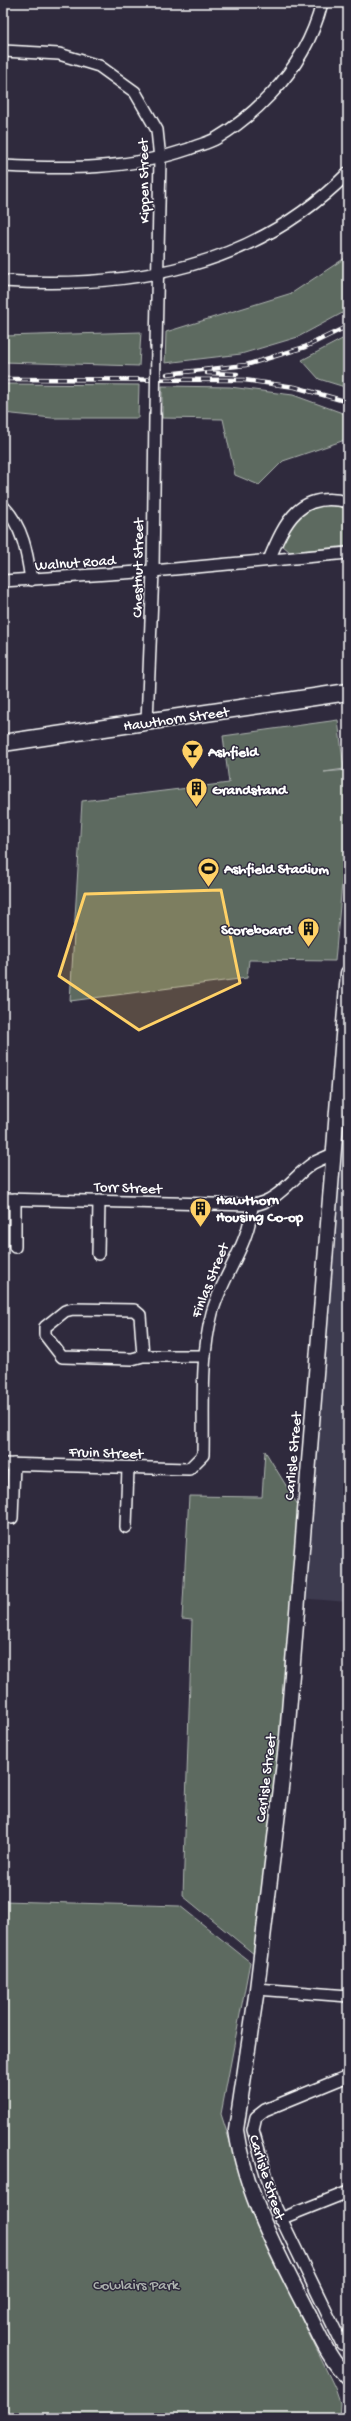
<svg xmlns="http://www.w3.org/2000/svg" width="351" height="2421" viewBox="0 0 351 2421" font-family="'Gochi Hand',sans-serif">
<rect width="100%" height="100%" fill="#2f2a3d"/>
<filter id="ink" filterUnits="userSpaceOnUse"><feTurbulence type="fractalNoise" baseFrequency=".025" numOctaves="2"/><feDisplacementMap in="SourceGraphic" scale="8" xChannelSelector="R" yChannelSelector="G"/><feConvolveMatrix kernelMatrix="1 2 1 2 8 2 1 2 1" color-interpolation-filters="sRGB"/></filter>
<g filter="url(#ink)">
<path fill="#3d3a50" d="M348,1011V1602L298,1598Z"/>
<g fill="#5d6a60" stroke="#aeb4b0">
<path d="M348,256V310L298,337L241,354L165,363L166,332L292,293Z"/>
<path d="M141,332L139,366L3,362V336Z"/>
<path d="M348,336V388L319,379L302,360Z"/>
<path d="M3,384L139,385L138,418H52L3,413Z"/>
<path d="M162,386L230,387L293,395L348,415V439L283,461L259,485L235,475L223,419L162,418Z"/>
<path d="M327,504L348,508V546L290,552L282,545C294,521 300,510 327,504Z"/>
<path d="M338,720L344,769L324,772L348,770V817L335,961L249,960L247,978L70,1001L82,801L229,783L223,736Z"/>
<path d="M265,1451L304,1515L260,1959L183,1896L192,1620L182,1619L189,1496L262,1497Z"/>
<path d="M3,1901L180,1906L250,1962L221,2114L257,2226L335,2388L340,2403L339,2418H3Z"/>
</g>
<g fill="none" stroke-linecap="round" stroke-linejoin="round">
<defs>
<g id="minor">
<path d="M3,51L59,54L99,66L135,92L157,130L160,159L156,346"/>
<path d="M3,166C67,169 128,170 189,149C198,145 209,143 217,138C237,126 255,111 271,94C296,68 313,38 322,3"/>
<path d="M3,281C132,289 254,268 348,173"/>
<path d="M3,506C23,527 27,552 31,580"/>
<path d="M269,560C285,521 300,490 348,502"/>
<path d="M3,581L153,571L348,553"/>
<path d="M147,722L153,571L155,415"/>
<path d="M3,1199L252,1205C279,1202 292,1177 313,1163C319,1160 326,1157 333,1154"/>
<path d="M15,1247V1199"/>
<path d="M98,1254L99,1201"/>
<path d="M143,1356L140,1315L134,1310L73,1309L65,1311L45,1327V1335L62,1357L132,1359L143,1356H205"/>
<path d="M3,1464L189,1469L203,1455C204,1408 200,1359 212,1313C222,1276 250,1244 252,1205"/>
<path d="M12,1518L14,1464"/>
<path d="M126,1527L128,1468"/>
<path d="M257,1989L348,1996"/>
<path d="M280,2219L348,2192"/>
<path d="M342,2344L276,2208L253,2130L256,2117L265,2110L348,2076"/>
</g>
<path id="tertiary" d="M348,973L287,1737L257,1989L236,2130C245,2192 278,2255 307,2311C319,2334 329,2360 348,2378"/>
<path id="secondary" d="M3,743L348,692"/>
</defs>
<use href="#minor" stroke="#fff" stroke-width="14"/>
<use href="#tertiary" stroke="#fff" stroke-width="17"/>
<use href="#secondary" stroke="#fff" stroke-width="19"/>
<use href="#minor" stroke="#2f2a3d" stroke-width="11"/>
<use href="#tertiary" stroke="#2f2a3d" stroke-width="14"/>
<use href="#secondary" stroke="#2f2a3d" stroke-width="16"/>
<defs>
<g id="rail">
<path d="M207,373L237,374"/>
<path d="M167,374L246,365L305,347L348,326"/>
<path d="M3,379L244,380L295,387L348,402"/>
</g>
</defs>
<use href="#rail" stroke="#fff" stroke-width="4.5"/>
<use href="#rail" stroke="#2f2a3d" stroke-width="3" stroke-dasharray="9" stroke-linecap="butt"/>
<defs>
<path id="pedestrian-bridge" d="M155,415L156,346"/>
</defs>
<use href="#pedestrian-bridge" stroke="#fff" stroke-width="12" stroke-linecap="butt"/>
<use href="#pedestrian-bridge" stroke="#2f2a3d" stroke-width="9"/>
</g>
</g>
<path fill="#ffd166" fill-opacity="0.2" stroke="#ffd166" stroke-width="3" stroke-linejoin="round" d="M221,890L240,983L139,1030L59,976L85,894Z"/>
<defs>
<symbol id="bar-pin" viewBox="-11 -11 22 30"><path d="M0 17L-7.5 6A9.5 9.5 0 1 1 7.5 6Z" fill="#ffd166" stroke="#2f2a3d"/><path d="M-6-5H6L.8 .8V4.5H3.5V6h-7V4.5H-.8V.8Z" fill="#111"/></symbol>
<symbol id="building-pin" viewBox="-11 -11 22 30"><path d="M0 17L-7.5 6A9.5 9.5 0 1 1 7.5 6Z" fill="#ffd166" stroke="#2f2a3d"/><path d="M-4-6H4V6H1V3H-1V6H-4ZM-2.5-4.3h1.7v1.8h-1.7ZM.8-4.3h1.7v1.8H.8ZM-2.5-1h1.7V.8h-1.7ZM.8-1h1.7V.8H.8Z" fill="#111"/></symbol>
<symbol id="stadium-pin" viewBox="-11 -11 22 30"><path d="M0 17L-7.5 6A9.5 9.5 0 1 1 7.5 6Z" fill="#ffd166" stroke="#2f2a3d"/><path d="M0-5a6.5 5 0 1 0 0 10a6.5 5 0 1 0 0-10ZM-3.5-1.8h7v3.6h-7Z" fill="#111"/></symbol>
</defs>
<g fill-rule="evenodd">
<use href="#bar-pin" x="180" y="738" width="25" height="34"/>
<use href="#building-pin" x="184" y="776" width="25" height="34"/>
<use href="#stadium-pin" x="196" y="856" width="25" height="34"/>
<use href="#building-pin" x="296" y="916" width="25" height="34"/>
<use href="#building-pin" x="188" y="1196" width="25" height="34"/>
</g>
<g text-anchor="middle" stroke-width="3" stroke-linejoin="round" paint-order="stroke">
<g font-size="15" fill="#fff" stroke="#2f2a3d">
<text transform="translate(143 181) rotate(-91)" y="5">Kippen Street</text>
<text transform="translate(75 562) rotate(-4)" y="5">Walnut Road</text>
<text transform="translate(137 568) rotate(-89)" y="5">Chestnut Street</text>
<text transform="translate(176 718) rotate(-8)" y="5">Hawthorn Street</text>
<text transform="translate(128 1187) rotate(2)" y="5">Torr Street</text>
<text transform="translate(209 1280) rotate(-68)" y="5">Finlas Street</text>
<text transform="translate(106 1452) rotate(2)" y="5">Fruin Street</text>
<text transform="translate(292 1456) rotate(-85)" y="5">Carlisle Street</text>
<text transform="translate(265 1778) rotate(-83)" y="5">Carlisle Street</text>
<text transform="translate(268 2177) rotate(72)" y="5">Carlisle Street</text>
</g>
<g font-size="15" font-weight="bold" fill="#fff" stroke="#2f2a3d" text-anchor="start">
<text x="208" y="756">Ashfield</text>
<text x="212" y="794">Grandstand</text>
<text x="224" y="873">Ashfield Stadium</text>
<text x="292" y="934" text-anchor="end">Scoreboard</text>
<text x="216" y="1204">Hawthorn<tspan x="216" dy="17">Housing Co-op</tspan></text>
</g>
<g font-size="15" fill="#aeb4b0" stroke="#2f2a3d">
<text x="136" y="2289">Cowlairs Park</text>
</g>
</g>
<rect width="351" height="2421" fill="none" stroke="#2f2a3d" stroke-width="16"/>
<rect x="8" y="8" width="335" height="2405" fill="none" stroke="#fff" stroke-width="1.5" filter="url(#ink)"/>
</svg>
